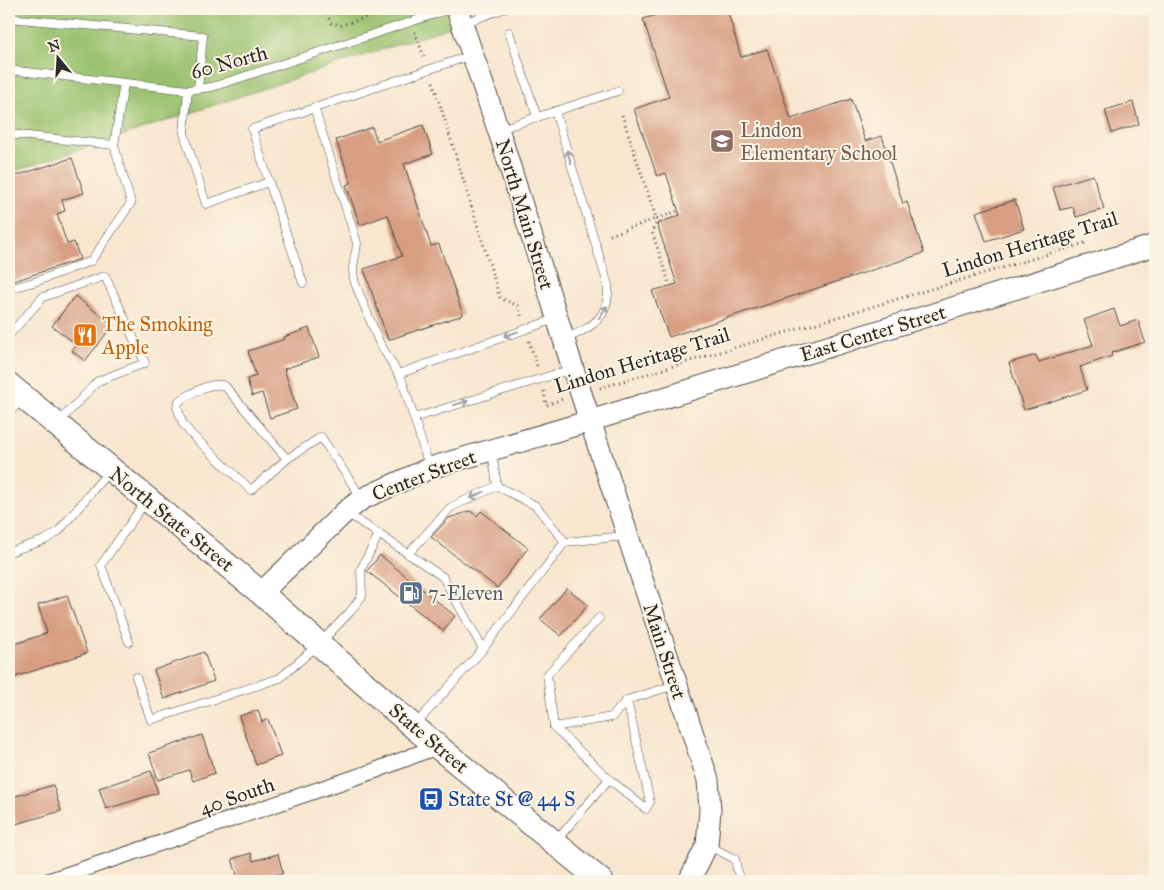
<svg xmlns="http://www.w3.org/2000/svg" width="1164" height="890" viewBox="0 0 1164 890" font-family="'IM FELL Great Primer',serif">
<rect width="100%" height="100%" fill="#fcf5e5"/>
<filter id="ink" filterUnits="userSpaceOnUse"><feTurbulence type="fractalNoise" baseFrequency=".02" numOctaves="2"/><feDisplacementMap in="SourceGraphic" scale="10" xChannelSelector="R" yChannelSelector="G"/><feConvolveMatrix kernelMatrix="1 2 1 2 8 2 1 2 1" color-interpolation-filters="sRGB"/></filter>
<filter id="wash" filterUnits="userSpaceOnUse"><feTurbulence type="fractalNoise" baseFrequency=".0096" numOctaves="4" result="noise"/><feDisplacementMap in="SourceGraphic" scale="20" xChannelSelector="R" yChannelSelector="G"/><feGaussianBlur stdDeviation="1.12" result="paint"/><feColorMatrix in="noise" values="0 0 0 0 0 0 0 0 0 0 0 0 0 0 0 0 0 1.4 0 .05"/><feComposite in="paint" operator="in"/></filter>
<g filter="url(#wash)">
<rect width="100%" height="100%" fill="#f8e6cf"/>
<path fill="#99c16d" stroke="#62764c" d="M9,9H457L462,23L9,173Z"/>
<g id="blocks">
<g fill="#d79e82">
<path d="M676,9H727L741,57L767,49L791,119L851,99L865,141L882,136L903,204L907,202L924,253L669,337L652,291L677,284L657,224L680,215L666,173L657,176L634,109L669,97L643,19Z"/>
<path d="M1133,102L1139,124L1112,133L1105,110Z"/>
<path d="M423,125L433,154L404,164L431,246L439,244L463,315L388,340L364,269L402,256L388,215L360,225L346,185L351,183L336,140L372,127L377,141Z"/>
<path d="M72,158L84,193L62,200L65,211L57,214L67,244L74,242L80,259L11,282L9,274V178Z"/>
<path d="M1093,175L1104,209L1076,217L1073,207L1060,210L1053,187Z"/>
<path d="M1015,200L1024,229L986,241L976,212Z"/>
<path d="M75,296L113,325L85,361L72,351L77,345L52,326Z"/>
<path d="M1114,309L1120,326L1138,320L1145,342L1111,353L1112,356L1080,367L1087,390L1024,410L1009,363L1036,355L1039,362L1093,345L1084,320Z"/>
<path d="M309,328L319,357L284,369L297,409L270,418L262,393L252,396L247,379L256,376L248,351L285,339L284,337Z"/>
<path d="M470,511L477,516L481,511L528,548L497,588L431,537L449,518Z"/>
<path d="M380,555L455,616L443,631L367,571Z"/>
<path d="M567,588L588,605L561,636L540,619Z"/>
<path d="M67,595L87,653L9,679V646L47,633L38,605Z"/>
<path d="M204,652L214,681L164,699L154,670Z"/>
<path d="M258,710L262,722L268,719L281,756L256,765L239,716Z"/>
<path d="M202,735L215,773L193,781L189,770L158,780L149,753Z"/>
<path d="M151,771L158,793L106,809L99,788Z"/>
<path d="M53,785L61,811L16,824L9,798Z"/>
<path d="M251,853L253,861L278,854L283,873L272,877L273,881H239L232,859Z"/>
</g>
</g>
</g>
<g filter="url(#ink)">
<use href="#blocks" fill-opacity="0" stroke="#4a4744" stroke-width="1"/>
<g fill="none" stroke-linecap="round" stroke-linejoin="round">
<defs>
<g id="lane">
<path d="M9,18L203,36L198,89"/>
<path d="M464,23L503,9"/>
<path d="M509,32L537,117"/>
<path d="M9,70L188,90L212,87L450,9"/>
<path d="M188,90L184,133L206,204L269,182L252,129L472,55"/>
<path d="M314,107L357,243C356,260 350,265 355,283L379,342L402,380L429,466"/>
<path d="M555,111L608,285C610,318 593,326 566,339"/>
<path d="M500,129L618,91"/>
<path d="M9,134L114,145L131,203L91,261L37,281L9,289"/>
<path d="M114,145L124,83"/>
<path d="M269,182L303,283"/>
<path d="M9,335L43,297L105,276L145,363L98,381L58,423"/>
<path d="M398,374L555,319"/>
<path d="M9,413L22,399"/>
<path d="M414,418L572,369"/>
<path d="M492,452L497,486"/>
<path d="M287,459L251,490L192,435L183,424L177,407L179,401C192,393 211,381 225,386L287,459L321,437L361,497"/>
<path d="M347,513L443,577L483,649L416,724"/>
<path d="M9,552L45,540L58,532L109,471"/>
<path d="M408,554L451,507L497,486L536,506L565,542"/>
<path d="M599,618L547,675L554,727L609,779"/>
<path d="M129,642L101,565L146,501"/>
<path d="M483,649L565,542L625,536"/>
<path d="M136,677L151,720L280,678L319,644L350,612L362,596L361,569L379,534"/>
<path d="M554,727L612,717L627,700"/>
<path d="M556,841L609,779L646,809L650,802L627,700L675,685"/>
<path d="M709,846L735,859L737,870L742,881"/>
</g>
<path id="street" d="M48,881L374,771L438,746"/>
<g id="secondary">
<path d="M457,9L501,138L573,369L708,780L710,810L707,845L689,881"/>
<path d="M261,593L345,512L362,499L430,468L590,421L1155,245"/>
</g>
<path id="primary" d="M9,385L261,593L414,727L601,881"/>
</defs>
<use href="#lane" stroke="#4a4744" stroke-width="9"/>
<use href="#street" stroke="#4a4744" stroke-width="17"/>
<use href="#secondary" stroke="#4a4744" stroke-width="23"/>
<use href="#primary" stroke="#4a4744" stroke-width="26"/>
<g stroke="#4a4744" stroke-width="3" stroke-dasharray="1 4" stroke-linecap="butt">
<path d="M325,9L331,23L341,25L394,9"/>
<path d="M415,32L424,57"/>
<path d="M433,82L500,298L518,306L522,318"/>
<path d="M622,115L657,221L652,232L669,283"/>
<path d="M610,235L678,211"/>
<path d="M529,341L537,366"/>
<path d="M600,388L1085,243"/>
<path d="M544,391L546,405L563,399"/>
</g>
<use href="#lane" stroke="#fff" stroke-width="8"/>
<use href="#street" stroke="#fff" stroke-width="15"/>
<use href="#secondary" stroke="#fff" stroke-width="21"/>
<use href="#primary" stroke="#fff" stroke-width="24"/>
</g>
<defs><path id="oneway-shaft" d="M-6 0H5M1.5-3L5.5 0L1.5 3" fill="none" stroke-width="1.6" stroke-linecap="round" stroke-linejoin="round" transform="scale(1.25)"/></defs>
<g stroke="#a0a0a0">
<use href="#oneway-shaft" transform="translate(569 157) rotate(-107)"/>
<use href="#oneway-shaft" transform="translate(603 312) rotate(-56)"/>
<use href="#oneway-shaft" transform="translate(511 334) rotate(161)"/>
<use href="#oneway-shaft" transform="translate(461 403) rotate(-18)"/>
<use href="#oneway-shaft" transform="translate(477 495) rotate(155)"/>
</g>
</g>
<defs>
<symbol id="school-square" viewBox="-11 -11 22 22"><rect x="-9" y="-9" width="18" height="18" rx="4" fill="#8d6e63" stroke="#fcf5e5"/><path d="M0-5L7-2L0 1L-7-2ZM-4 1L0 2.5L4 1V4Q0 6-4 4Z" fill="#fff"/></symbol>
<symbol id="restaurant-square" viewBox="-11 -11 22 22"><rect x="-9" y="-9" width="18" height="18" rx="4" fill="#e8710a" stroke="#fcf5e5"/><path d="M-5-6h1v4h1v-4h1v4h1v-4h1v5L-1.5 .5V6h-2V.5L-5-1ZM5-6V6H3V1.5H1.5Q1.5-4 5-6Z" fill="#fff"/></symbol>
<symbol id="fuel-square" viewBox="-11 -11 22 22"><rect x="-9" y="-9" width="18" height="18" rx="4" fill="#5c6f8a" stroke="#fcf5e5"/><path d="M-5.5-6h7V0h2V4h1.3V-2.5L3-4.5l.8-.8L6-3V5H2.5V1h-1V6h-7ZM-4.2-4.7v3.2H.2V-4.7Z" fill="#fff"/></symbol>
<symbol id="bus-square" viewBox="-11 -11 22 22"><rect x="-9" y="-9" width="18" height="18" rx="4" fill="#1a4fb4" stroke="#fcf5e5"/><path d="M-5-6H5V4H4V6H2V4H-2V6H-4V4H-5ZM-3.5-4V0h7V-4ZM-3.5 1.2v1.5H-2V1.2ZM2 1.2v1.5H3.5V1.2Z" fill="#fff"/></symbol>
</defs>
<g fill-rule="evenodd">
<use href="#school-square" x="708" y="127" width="28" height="28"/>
<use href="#restaurant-square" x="71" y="321" width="28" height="28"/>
<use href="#fuel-square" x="397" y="579" width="28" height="28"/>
<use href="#bus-square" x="417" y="785" width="28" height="28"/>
</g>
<g text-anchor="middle" stroke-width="4" stroke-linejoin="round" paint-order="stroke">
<g font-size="20" fill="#2b2b2b" stroke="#fcf5e5">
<text transform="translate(229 62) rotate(-15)" y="7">60 North</text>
<text transform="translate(525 214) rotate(73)" y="7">North Main Street</text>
<text transform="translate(1030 244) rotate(-17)" y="7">Lindon Heritage Trail</text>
<text transform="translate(873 333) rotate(-17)" y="7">East Center Street</text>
<text transform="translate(642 360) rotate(-17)" y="7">Lindon Heritage Trail</text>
<text transform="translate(424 475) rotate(-21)" y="7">Center Street</text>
<text transform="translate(172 519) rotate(39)" y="7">North State Street</text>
<text transform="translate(665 651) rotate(72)" y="7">Main Street</text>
<text transform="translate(429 738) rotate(40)" y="7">State Street</text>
<text transform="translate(237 796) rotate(-19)" y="7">40 South</text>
</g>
<g font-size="20" fill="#785e54" stroke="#fcf5e5" text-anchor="start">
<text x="740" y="137">Lindon<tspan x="740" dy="23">Elementary School</tspan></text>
</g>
<g font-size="20" fill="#c56008" stroke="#fcf5e5" text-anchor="start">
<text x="102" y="331">The Smoking<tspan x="102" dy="23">Apple</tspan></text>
</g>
<g font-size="20" fill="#4e5e75" stroke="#fcf5e5" text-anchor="start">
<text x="428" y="600">7-Eleven</text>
</g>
<g font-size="20" fill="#164399" stroke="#fcf5e5" text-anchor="start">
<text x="448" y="806">State St @ 44 S</text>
</g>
</g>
<rect width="1164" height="890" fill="none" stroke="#fcf5e5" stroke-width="30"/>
<g transform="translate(58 58) rotate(342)" stroke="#fcf5e5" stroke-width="4" paint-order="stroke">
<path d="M0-4L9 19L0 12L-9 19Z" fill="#2b2b2b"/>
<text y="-8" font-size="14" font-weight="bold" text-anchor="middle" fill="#2b2b2b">N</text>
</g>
</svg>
